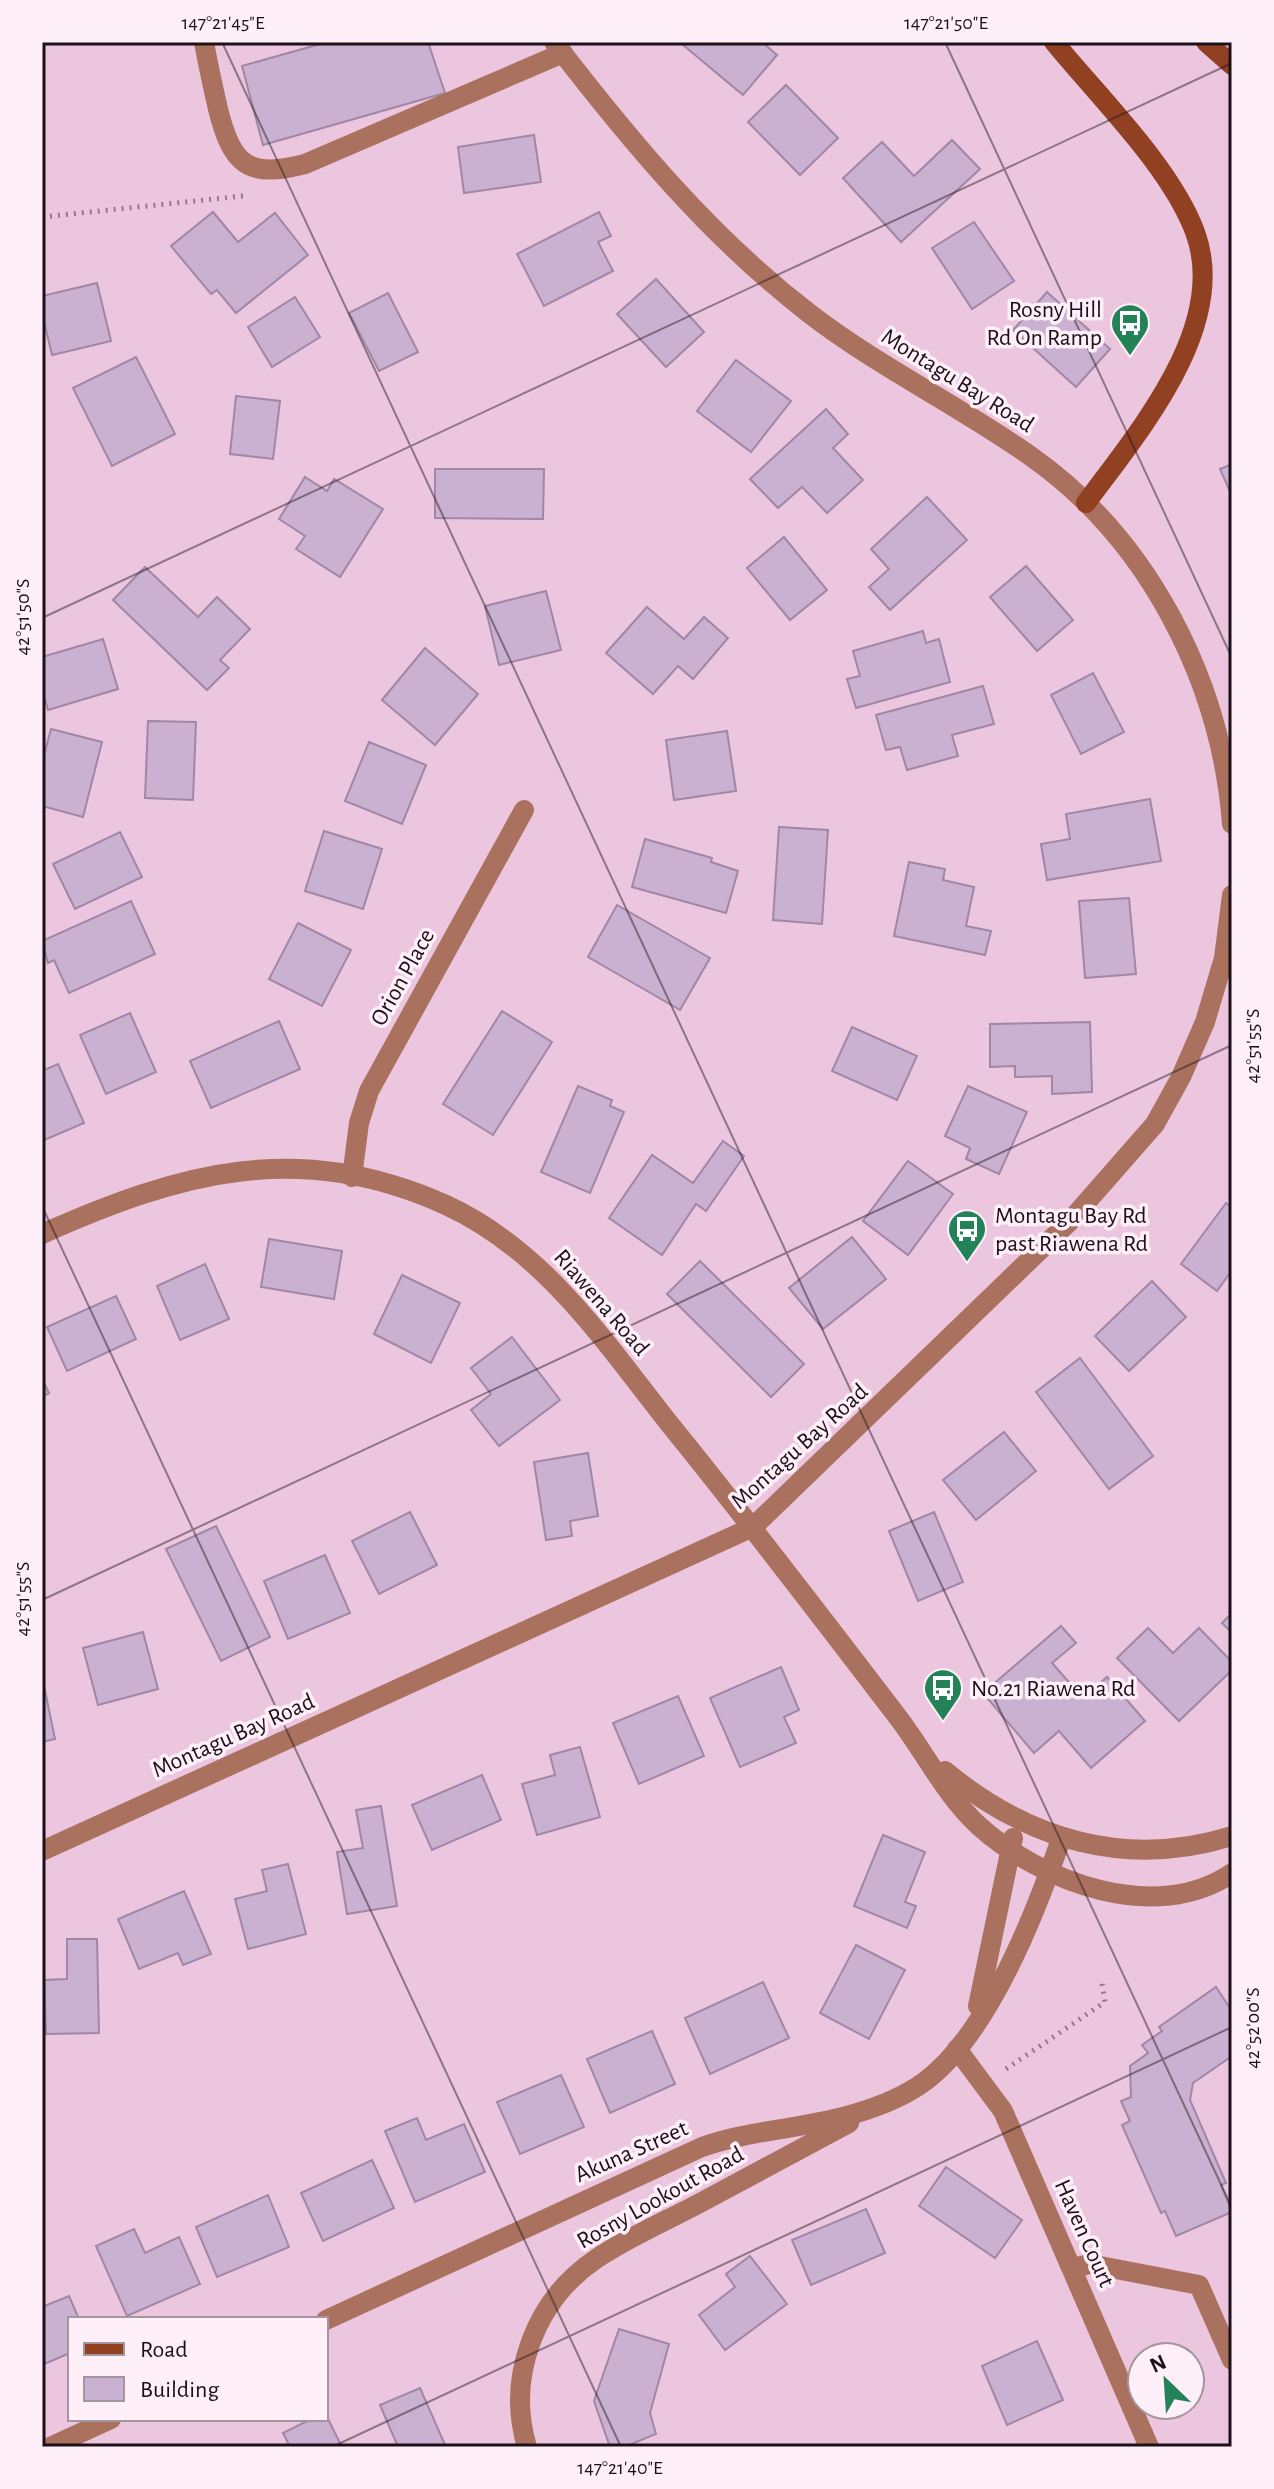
<svg xmlns="http://www.w3.org/2000/svg" width="1274" height="2489" viewBox="0 0 1274 2489" font-family="'Alegreya Sans',sans-serif">
<rect width="100%" height="100%" fill="#ebc6de"/>
<g fill="#cbb1d1" stroke="#9f87a5" stroke-width="2">
<path d="M327,42H428L445,93L263,145L242,66Z"/>
<path d="M686,42H762L777,55L743,95L683,45Z"/>
<path d="M786,85L838,138L800,175L748,122Z"/>
<path d="M534,135L541,182L464,193L458,147Z"/>
<path d="M952,140L980,169L901,242L843,178L882,142L914,176Z"/>
<path d="M213,212L238,242L275,213L308,255L236,313L217,290L211,294L171,246Z"/>
<path d="M599,212L611,236L598,242L613,271L544,306L517,254Z"/>
<path d="M974,222L1014,281L972,309L932,248Z"/>
<path d="M656,279L704,332L666,367L617,314Z"/>
<path d="M97,283L111,341L52,355L42,313V296Z"/>
<path d="M1047,292L1110,349L1076,387L1013,330Z"/>
<path d="M388,293L418,352L379,371L349,313Z"/>
<path d="M295,297L320,337L272,367L248,327Z"/>
<path d="M136,357L175,434L112,466L73,388Z"/>
<path d="M736,360L791,401L751,452L697,411Z"/>
<path d="M236,396L280,401L273,459L230,454Z"/>
<path d="M826,409L848,434L833,448L863,480L827,513L802,487L778,508L750,479Z"/>
<path d="M1232,464V496L1220,469Z"/>
<path d="M435,469H544L543,519L435,518Z"/>
<path d="M305,477L327,491L334,479L383,509L340,577L296,549L305,536L279,519Z"/>
<path d="M927,497L967,540L890,610L869,587L889,569L871,549Z"/>
<path d="M784,537L827,590L790,620L747,568Z"/>
<path d="M1026,566L1073,620L1037,651L990,597Z"/>
<path d="M145,567L198,617L217,597L250,629L220,660L229,668L207,690L113,600Z"/>
<path d="M546,591L561,650L499,665L485,606Z"/>
<path d="M647,607L684,639L704,617L728,638L693,679L678,666L653,694L606,653Z"/>
<path d="M923,631L926,643L939,639L950,682L856,708L847,679L860,676L853,651Z"/>
<path d="M103,639L118,689L48,710L42,690V657Z"/>
<path d="M425,648L478,694L435,745L382,700Z"/>
<path d="M1093,673L1124,732L1081,754L1051,695Z"/>
<path d="M983,686L994,724L952,735L958,756L907,770L900,747L886,750L876,715Z"/>
<path d="M148,721L196,722L193,800L145,798Z"/>
<path d="M51,729L102,742L83,817L42,806V763Z"/>
<path d="M727,731L736,791L674,800L666,740Z"/>
<path d="M369,742L426,765L402,824L345,801Z"/>
<path d="M1150,799L1161,861L1047,880L1041,844L1070,839L1066,814Z"/>
<path d="M779,827L828,830L822,924L773,920Z"/>
<path d="M324,831L382,849L363,909L305,891Z"/>
<path d="M120,832L142,877L75,909L53,864Z"/>
<path d="M645,839L712,858L711,862L738,871L726,913L632,887Z"/>
<path d="M909,862L945,869L943,880L974,887L966,926L991,931L985,955L894,936Z"/>
<path d="M1129,898L1136,974L1085,978L1079,901Z"/>
<path d="M131,901L155,954L69,993L54,960L48,963L42,941Z"/>
<path d="M617,905L710,958L680,1010L588,957Z"/>
<path d="M298,923L351,950L322,1006L269,979Z"/>
<path d="M502,1011L552,1042L493,1135L443,1104Z"/>
<path d="M130,1013L156,1072L106,1094L80,1035Z"/>
<path d="M279,1021L300,1069L211,1108L190,1061Z"/>
<path d="M1090,1022L1092,1092L1052,1094V1076L1015,1077V1066L990,1067V1024Z"/>
<path d="M852,1027L917,1056L897,1100L832,1071Z"/>
<path d="M58,1064L84,1123L42,1141V1071Z"/>
<path d="M578,1086L612,1100L610,1106L624,1112L590,1193L541,1172Z"/>
<path d="M968,1086L1027,1112L999,1174L966,1159L970,1148L945,1136Z"/>
<path d="M723,1141L744,1156L706,1211L696,1204L662,1255L609,1218L652,1155L693,1183Z"/>
<path d="M908,1161L953,1194L908,1255L863,1221Z"/>
<path d="M1226,1203L1232,1207V1270L1217,1291L1181,1264Z"/>
<path d="M852,1237L886,1279L823,1329L789,1288Z"/>
<path d="M269,1239L342,1251L334,1299L261,1287Z"/>
<path d="M700,1261L804,1364L771,1397L667,1294Z"/>
<path d="M205,1264L229,1319L180,1340L157,1286Z"/>
<path d="M402,1275L460,1303L431,1363L374,1334Z"/>
<path d="M1152,1281L1186,1317L1129,1371L1095,1336Z"/>
<path d="M116,1296L136,1339L67,1371L47,1327Z"/>
<path d="M512,1337L560,1400L499,1446L471,1410L491,1394L471,1368Z"/>
<path d="M1080,1358L1153,1456L1109,1489L1036,1392Z"/>
<path d="M42,1379L49,1393L42,1397Z"/>
<path d="M1004,1432L1036,1471L976,1520L943,1480Z"/>
<path d="M588,1453L598,1516L570,1521L572,1536L546,1540L534,1462Z"/>
<path d="M410,1512L437,1565L379,1594L352,1541Z"/>
<path d="M934,1512L963,1582L918,1601L889,1531Z"/>
<path d="M216,1526L270,1637L221,1661L166,1549Z"/>
<path d="M325,1555L350,1613L288,1639L264,1581Z"/>
<path d="M1232,1613V1633L1222,1623Z"/>
<path d="M1061,1626L1076,1643L1052,1663L1083,1698L1107,1677L1145,1721L1091,1768L1059,1731L1034,1753L983,1693Z"/>
<path d="M1148,1628L1173,1653L1199,1628L1232,1662V1670L1179,1721L1117,1658Z"/>
<path d="M143,1632L158,1689L98,1705L83,1648Z"/>
<path d="M781,1667L799,1710L784,1717L796,1743L740,1767L710,1698Z"/>
<path d="M42,1676L55,1739L42,1742Z"/>
<path d="M678,1696L704,1756L639,1784L613,1723Z"/>
<path d="M580,1747L600,1817L537,1835L522,1784L555,1775L550,1755Z"/>
<path d="M482,1775L501,1820L432,1850L412,1805Z"/>
<path d="M381,1806L397,1906L347,1914L337,1852L363,1848L356,1810Z"/>
<path d="M883,1835L925,1852L905,1902L916,1906L907,1928L854,1906Z"/>
<path d="M288,1864L306,1934L248,1949L235,1899L267,1891L262,1870Z"/>
<path d="M184,1891L211,1954L183,1965L178,1953L139,1969L118,1919Z"/>
<path d="M67,1939H97L99,2033L46,2034L44,1980L67,1979Z"/>
<path d="M856,1945L905,1970L869,2039L820,2013Z"/>
<path d="M763,1982L789,2038L710,2074L685,2018Z"/>
<path d="M1216,1987L1232,2011V2056L1193,2083L1190,2100L1226,2183L1221,2185L1232,2212L1176,2236L1165,2211L1161,2213L1122,2125L1130,2121L1121,2101L1131,2097L1130,2066L1148,2053L1142,2045L1162,2031L1159,2027Z"/>
<path d="M652,2031L675,2084L610,2113L587,2059Z"/>
<path d="M561,2075L584,2127L520,2154L497,2102Z"/>
<path d="M417,2118L426,2140L464,2124L485,2172L415,2202L385,2131Z"/>
<path d="M372,2160L394,2208L323,2241L301,2193Z"/>
<path d="M946,2167L1022,2220L995,2258L919,2206Z"/>
<path d="M268,2195L289,2247L217,2277L196,2227Z"/>
<path d="M866,2209L885,2253L811,2285L792,2240Z"/>
<path d="M134,2229L145,2253L179,2237L200,2284L127,2316L96,2246Z"/>
<path d="M750,2256L787,2304L725,2350L699,2315L735,2287L726,2274Z"/>
<path d="M69,2296L79,2319H70V2353L42,2365V2307Z"/>
<path d="M619,2329L669,2344L650,2413L656,2434L624,2447H610L594,2401Z"/>
<path d="M1037,2341L1063,2400L1007,2425L982,2366Z"/>
<path d="M420,2388L446,2447H398L380,2405Z"/>
<path d="M326,2415L342,2447H290L283,2433L311,2419H326Z"/>
</g>
<g fill="none" stroke-linecap="round" stroke-linejoin="round">
<g stroke="#94798b" stroke-width="5" stroke-dasharray="2 6" stroke-linecap="butt">
<path d="M42,217L243,196"/>
<path d="M1006,2069L1105,2002L1102,1983"/>
</g>
<g stroke="#aa725e" stroke-width="20">
<path d="M204,42C208,65 213,87 218,109C232,165 248,179 305,164L563,53"/>
<path d="M1072,2268L1090,2264L1199,2285L1232,2360"/>
</g>
<g stroke="#aa725e" stroke-width="20">
<path d="M554,42C631,142 710,237 810,314C879,367 958,405 1029,455C1148,538 1221,680 1232,824"/>
<path d="M352,1177L359,1123L369,1091L524,810"/>
<path d="M42,1234C181,1172 298,1139 446,1205C546,1251 606,1344 672,1427C749,1522 823,1619 897,1716C924,1751 946,1796 979,1826C1041,1882 1156,1925 1232,1873"/>
<path d="M945,1771C1028,1840 1127,1869 1232,1836"/>
<path d="M42,1851L753,1527L1070,1221L1155,1124L1181,1077L1205,1022L1224,958L1232,895"/>
<path d="M978,2006L1013,1838"/>
<path d="M957,2049L1003,2111L1149,2447"/>
<path d="M326,2320L702,2147C753,2129 806,2129 857,2113C880,2106 905,2096 924,2082C988,2035 1036,1912 1061,1839"/>
<path d="M50,2447L111,2419"/>
<path d="M527,2447C506,2377 535,2300 596,2259C627,2238 664,2222 698,2204C748,2177 799,2150 849,2123"/>
</g>
<g stroke="#914022" stroke-width="20">
<path d="M1054,42C1098,96 1171,167 1195,232C1230,326 1138,432 1086,503"/>
<path d="M1206,42L1232,65"/>
</g>
</g>
<path fill="none" stroke="#1d1119" stroke-width="2" stroke-opacity="0.45" d="M222,42L1232,2208M945,42L1232,658M42,618L1232,63M42,1206L621,2447M42,1600L1232,1045M332,2447L1232,2027"/>
<defs>
<symbol id="bus-pin" viewBox="-11 -11 22 30"><path d="M0 17L-7.5 6A9.5 9.5 0 1 1 7.5 6Z" fill="#248259" stroke="#feeff8"/><path d="M-5-6H5V4H4V6H2V4H-2V6H-4V4H-5ZM-3.5-4V0h7V-4ZM-3.5 1.2v1.5H-2V1.2ZM2 1.2v1.5H3.5V1.2Z" fill="#fff"/></symbol>
</defs>
<g fill-rule="evenodd">
<use href="#bus-pin" x="1108" y="301" width="44" height="60"/>
<use href="#bus-pin" x="945" y="1207" width="44" height="60"/>
<use href="#bus-pin" x="921" y="1666" width="44" height="60"/>
</g>
<g text-anchor="middle" stroke-width="7" stroke-linejoin="round" paint-order="stroke">
<g font-size="24" fill="#1d1119" stroke="#feeff8" text-anchor="start">
<text x="1102" y="317" text-anchor="end">Rosny Hill<tspan x="1102" dy="28">Rd On Ramp</tspan></text>
<text x="995" y="1223">Montagu Bay Rd<tspan x="995" dy="28">past Riawena Rd</tspan></text>
<text x="971" y="1696">No.21 Riawena Rd</text>
</g>
<g font-size="24" fill="#1d1119" stroke="#feeff8">
<text transform="translate(958 380) rotate(32)" y="8">Montagu Bay Road</text>
<text transform="translate(402 977) rotate(-61)" y="8">Orion Place</text>
<text transform="translate(602 1302) rotate(49)" y="8">Riawena Road</text>
<text transform="translate(799 1446) rotate(-42)" y="8">Montagu Bay Road</text>
<text transform="translate(233 1735) rotate(-24)" y="8">Montagu Bay Road</text>
<text transform="translate(631 2151) rotate(-24)" y="8">Akuna Street</text>
<text transform="translate(660 2197) rotate(-29)" y="8">Rosny Lookout Road</text>
<text transform="translate(1085 2233) rotate(66)" y="8">Haven Court</text>
</g>
</g>
<rect width="1274" height="2489" fill="none" stroke="#feeff8" stroke-width="88"/>
<rect x="68" y="2317" width="260" height="104" fill="#feeff8" stroke="#a4969f" stroke-width="2"/>
<rect x="84" y="2343" width="40" height="12" fill="#914022" stroke="#a4969f" stroke-width="2"/>
<text x="140" y="2357" font-size="24" fill="#1d1119">Road</text>
<rect x="84" y="2377" width="40" height="24" fill="#cbb1d1" stroke="#a4969f" stroke-width="2"/>
<text x="140" y="2397" font-size="24" fill="#1d1119">Building</text>
<g transform="translate(1166 2381) rotate(335)"><circle r="38" fill="#feeff8" stroke="#a4969f" stroke-width="2"/>
<path d="M0-6L14 30L0 20L-14 30Z" fill="#248259"/>
<text y="-12" font-size="22" font-weight="bold" text-anchor="middle" fill="#1d1119">N</text>
</g>
<rect x="44" y="44" width="1186" height="2401" fill="none" stroke="#1d1119" stroke-width="3"/>
<g font-size="20" text-anchor="middle" fill="#1d1119">
<text x="223" y="29">147°21'45"E</text>
<text x="946" y="29">147°21'50"E</text>
<text transform="translate(22 617) rotate(-90)" y="7">42°51'50"S</text>
<text transform="translate(1252 1046) rotate(-90)" y="7">42°51'55"S</text>
<text transform="translate(22 1599) rotate(-90)" y="7">42°51'55"S</text>
<text transform="translate(1252 2028) rotate(-90)" y="7">42°52'00"S</text>
<text x="620" y="2474">147°21'40"E</text>
</g>
</svg>
